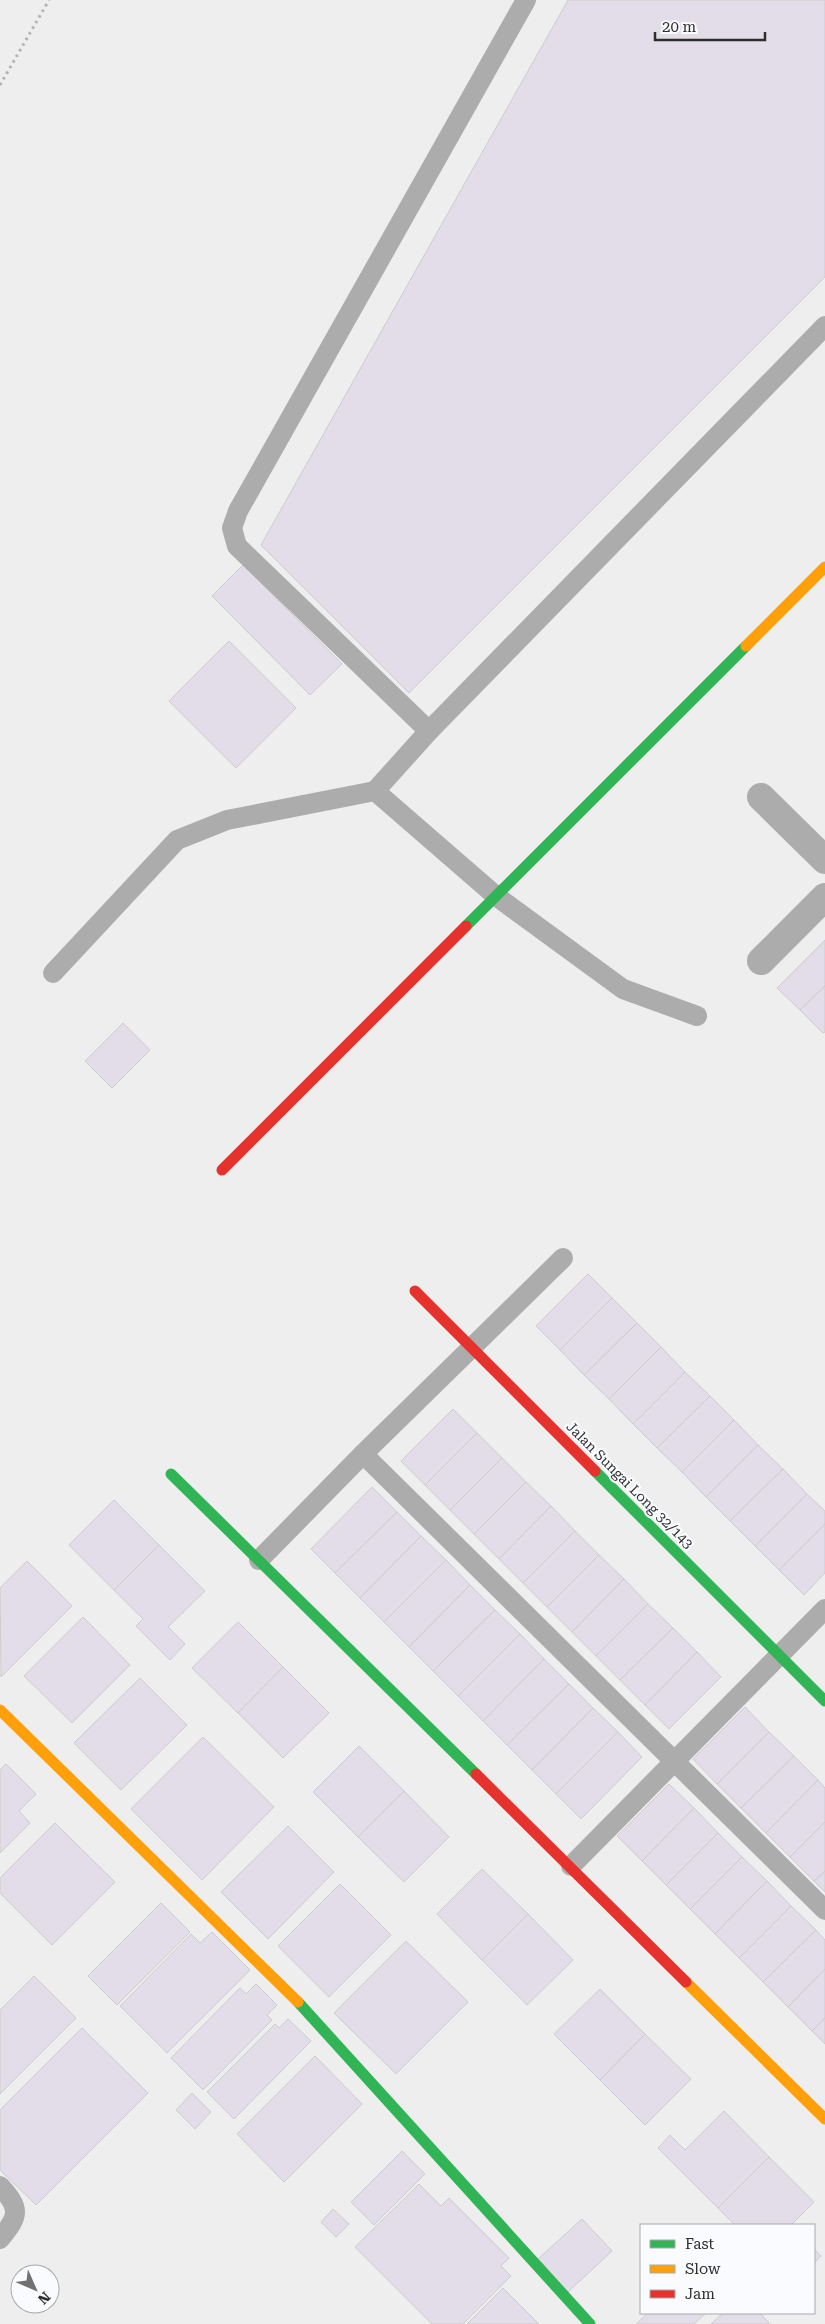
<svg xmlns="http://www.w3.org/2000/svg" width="825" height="2324" viewBox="0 0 825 2324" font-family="'Roboto Serif',serif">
<rect width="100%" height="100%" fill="#eeeeef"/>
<g fill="#e2dde9" stroke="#ccc">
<path d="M568,0H825V277L409,693L261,545Z"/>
<path d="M243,565L342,664L310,695L212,596Z"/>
<path d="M229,641L296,708L236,768L169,701Z"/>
<path d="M825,940V986L800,1010L777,988Z"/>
<path d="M825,986V1032L823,1033L800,1010Z"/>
<path d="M123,1023L150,1050L112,1088L85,1061Z"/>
<path d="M588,1274L612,1298L560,1350L536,1326Z"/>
<path d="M612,1298L637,1323L584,1375L560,1350Z"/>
<path d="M637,1323L661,1347L609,1399L584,1375Z"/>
<path d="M661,1347L685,1372L633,1424L609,1399Z"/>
<path d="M685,1372L710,1396L657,1448L633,1424Z"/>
<path d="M710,1396L734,1420L682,1472L657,1448Z"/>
<path d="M453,1409L477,1433L425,1485L401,1461Z"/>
<path d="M734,1420L758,1445L706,1497L682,1472Z"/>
<path d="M477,1433L502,1458L450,1510L425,1485Z"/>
<path d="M758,1445L783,1469L730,1521L706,1497Z"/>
<path d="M502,1458L526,1482L474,1534L450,1510Z"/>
<path d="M783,1469L807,1494L755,1546L730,1521Z"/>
<path d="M526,1482L551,1506L499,1559L474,1534Z"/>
<path d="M372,1487L397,1512L335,1573L311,1549Z"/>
<path d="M807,1494L825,1511V1524L779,1570L755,1546Z"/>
<path d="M114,1500L159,1545L114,1590L69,1545Z"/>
<path d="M551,1506L575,1531L523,1583L499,1559Z"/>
<path d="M397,1512L421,1536L360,1598L335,1573Z"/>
<path d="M825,1524V1573L804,1595L779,1570Z"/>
<path d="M575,1531L599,1555L547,1607L523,1583Z"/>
<path d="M421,1536L446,1560L384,1622L360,1598Z"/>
<path d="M159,1545L205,1591L168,1627L185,1644L170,1660L136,1626L143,1619L114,1590Z"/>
<path d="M599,1555L624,1579L572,1632L547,1607Z"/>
<path d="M446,1560L470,1585L409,1647L384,1622Z"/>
<path d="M27,1561L72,1606L1,1677L0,1588Z"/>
<path d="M624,1579L648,1604L596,1656L572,1632Z"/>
<path d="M470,1585L495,1610L433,1671L409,1647Z"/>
<path d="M648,1604L673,1628L620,1680L596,1656Z"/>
<path d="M495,1610L520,1634L458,1696L433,1671Z"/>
<path d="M83,1617L130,1665L72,1723L24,1676Z"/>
<path d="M238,1622L283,1667L238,1713L192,1668Z"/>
<path d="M673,1628L697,1652L645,1705L620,1680Z"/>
<path d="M520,1634L544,1659L483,1721L458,1696Z"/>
<path d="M697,1652L721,1677L669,1729L645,1705Z"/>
<path d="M544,1659L569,1684L507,1745L483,1721Z"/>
<path d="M283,1667L329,1713L283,1758L238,1713Z"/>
<path d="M140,1678L187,1725L121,1790L74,1743Z"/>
<path d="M569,1684L593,1708L532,1770L507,1745Z"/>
<path d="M745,1707L769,1732L717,1784L693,1759Z"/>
<path d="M593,1708L618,1732L556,1794L532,1770Z"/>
<path d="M618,1732L642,1757L581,1819L556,1794Z"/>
<path d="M769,1732L794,1756L741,1808L717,1784Z"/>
<path d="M203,1737L274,1807L202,1880L131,1809Z"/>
<path d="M359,1746L404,1791L358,1837L313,1792Z"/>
<path d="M794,1756L818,1780L766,1833L741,1808Z"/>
<path d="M6,1764L36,1794L19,1811L30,1823L0,1853V1770Z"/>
<path d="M818,1780L825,1788V1822L790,1857L766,1833Z"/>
<path d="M669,1784L694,1808L642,1861L617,1836Z"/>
<path d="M404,1791L449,1837L404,1882L358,1837Z"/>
<path d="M694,1808L718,1833L666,1885L642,1861Z"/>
<path d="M825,1822V1871L814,1881L790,1857Z"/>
<path d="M55,1823L115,1882L52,1945L0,1893V1878Z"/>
<path d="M288,1826L334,1872L268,1939L221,1892Z"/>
<path d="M718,1833L742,1857L690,1909L666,1885Z"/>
<path d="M742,1857L767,1881L715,1934L690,1909Z"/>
<path d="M482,1869L528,1914L482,1960L437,1914Z"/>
<path d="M825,1871V1892L814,1881Z"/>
<path d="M767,1881L791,1906L739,1958L715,1934Z"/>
<path d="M340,1884L391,1935L329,1997L278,1946Z"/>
<path d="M161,1903L190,1932L117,2005L88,1976Z"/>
<path d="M791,1906L816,1930L763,1982L739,1958Z"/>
<path d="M528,1914L573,1960L527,2005L482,1960Z"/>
<path d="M816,1930L825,1940V1969L788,2007L763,1982Z"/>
<path d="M212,1932L250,1970L167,2053L120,2006L191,1934L200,1943Z"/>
<path d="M406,1941L468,2002L396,2074L334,2013Z"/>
<path d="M825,1969V2018L812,2031L788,2007Z"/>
<path d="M34,1976L76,2018L0,2094V2010Z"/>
<path d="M256,1984L277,2005L267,2015L272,2020L203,2090L171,2058L240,1988L246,1994Z"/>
<path d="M600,1989L645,2034L600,2080L554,2034Z"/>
<path d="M825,2018V2044L812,2031Z"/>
<path d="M288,2019L311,2041L234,2119L207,2092L275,2024L279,2028Z"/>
<path d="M82,2028L148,2093L36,2205L0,2170V2110Z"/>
<path d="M645,2034L691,2079L645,2125L600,2080Z"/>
<path d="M315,2056L362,2104L284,2182L237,2134Z"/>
<path d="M192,2093L211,2112L195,2129L176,2110Z"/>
<path d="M724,2111L769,2157L718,2208L658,2148L670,2135L685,2150Z"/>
<path d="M402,2151L425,2174L374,2225L351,2202Z"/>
<path d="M769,2157L814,2202L791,2225H735L718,2208Z"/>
<path d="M419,2184L441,2206L449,2198L509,2258L501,2266L511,2276L463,2324H432L355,2247Z"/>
<path d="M333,2209L349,2224L336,2237L321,2222Z"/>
<path d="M582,2219L612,2251L568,2292L538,2259Z"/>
<path d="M814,2249L821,2256L814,2263Z"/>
<path d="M503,2288L539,2324H467Z"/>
<path d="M648,2313H706L694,2324H636Z"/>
<path d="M723,2313H760L770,2324H711Z"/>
</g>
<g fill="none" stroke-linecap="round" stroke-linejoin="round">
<path stroke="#b2b2b2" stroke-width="3" stroke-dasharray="2.5 4" stroke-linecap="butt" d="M0,85L49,0"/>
<g stroke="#acacac" stroke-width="20">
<path d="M429,731L237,546L232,528L238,511L526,0"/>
<path d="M53,973L177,840L227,820L375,791"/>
<path d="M697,1016L623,989L496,896L375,791L429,731L825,326"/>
<path d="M363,1454L825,1910"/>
<path d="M259,1560L363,1454L563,1258"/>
<path d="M571,1866L825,1609"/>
<path d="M0,2186C21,2209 19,2216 0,2239"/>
</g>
<g stroke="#acacac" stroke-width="28">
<path d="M761,797L825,860"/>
<path d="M761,961L825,897"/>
</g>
<g stroke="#30b455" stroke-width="11">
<path d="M466,926L746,646"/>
<path d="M595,1471L825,1701"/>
<path d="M171,1474L476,1774"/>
<path d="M298,2002L590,2324"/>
</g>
<g stroke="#ff9f0a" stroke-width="11">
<path d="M746,646L825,567"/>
<path d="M0,1710L298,2002"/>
<path d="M686,1982L825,2119"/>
</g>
<g stroke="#e5322d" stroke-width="11">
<path d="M222,1170L466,926"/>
<path d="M415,1291L595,1471"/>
<path d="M476,1774L686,1982"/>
</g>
</g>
<g text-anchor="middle" stroke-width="4.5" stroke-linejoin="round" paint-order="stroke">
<g font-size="14" fill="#2e2e2f" stroke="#fafbfe">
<text transform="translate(630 1485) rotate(45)" y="5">Jalan Sungai Long 32/143</text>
</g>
</g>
<rect x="640" y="2224" width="175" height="90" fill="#fafbfe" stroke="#a8a9ab"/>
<rect x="650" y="2240" width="25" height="8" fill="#30b455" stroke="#a8a9ab"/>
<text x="685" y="2249" font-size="15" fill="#2e2e2f">Fast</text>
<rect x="650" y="2265" width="25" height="8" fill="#ff9f0a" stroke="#a8a9ab"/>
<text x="685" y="2274" font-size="15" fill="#2e2e2f">Slow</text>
<rect x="650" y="2290" width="25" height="8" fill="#e5322d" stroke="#a8a9ab"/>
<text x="685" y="2299" font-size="15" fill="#2e2e2f">Jam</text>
<g transform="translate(35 2289) rotate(135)"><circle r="24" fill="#fafbfe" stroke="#a8a9ab"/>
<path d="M0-4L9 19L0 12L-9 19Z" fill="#717172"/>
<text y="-8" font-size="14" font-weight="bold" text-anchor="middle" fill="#2e2e2f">N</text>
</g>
<path d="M655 32v8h110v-8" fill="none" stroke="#2e2e2f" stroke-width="2.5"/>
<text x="662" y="32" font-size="15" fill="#2e2e2f" stroke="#fafbfe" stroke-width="4" paint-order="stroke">20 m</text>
</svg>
